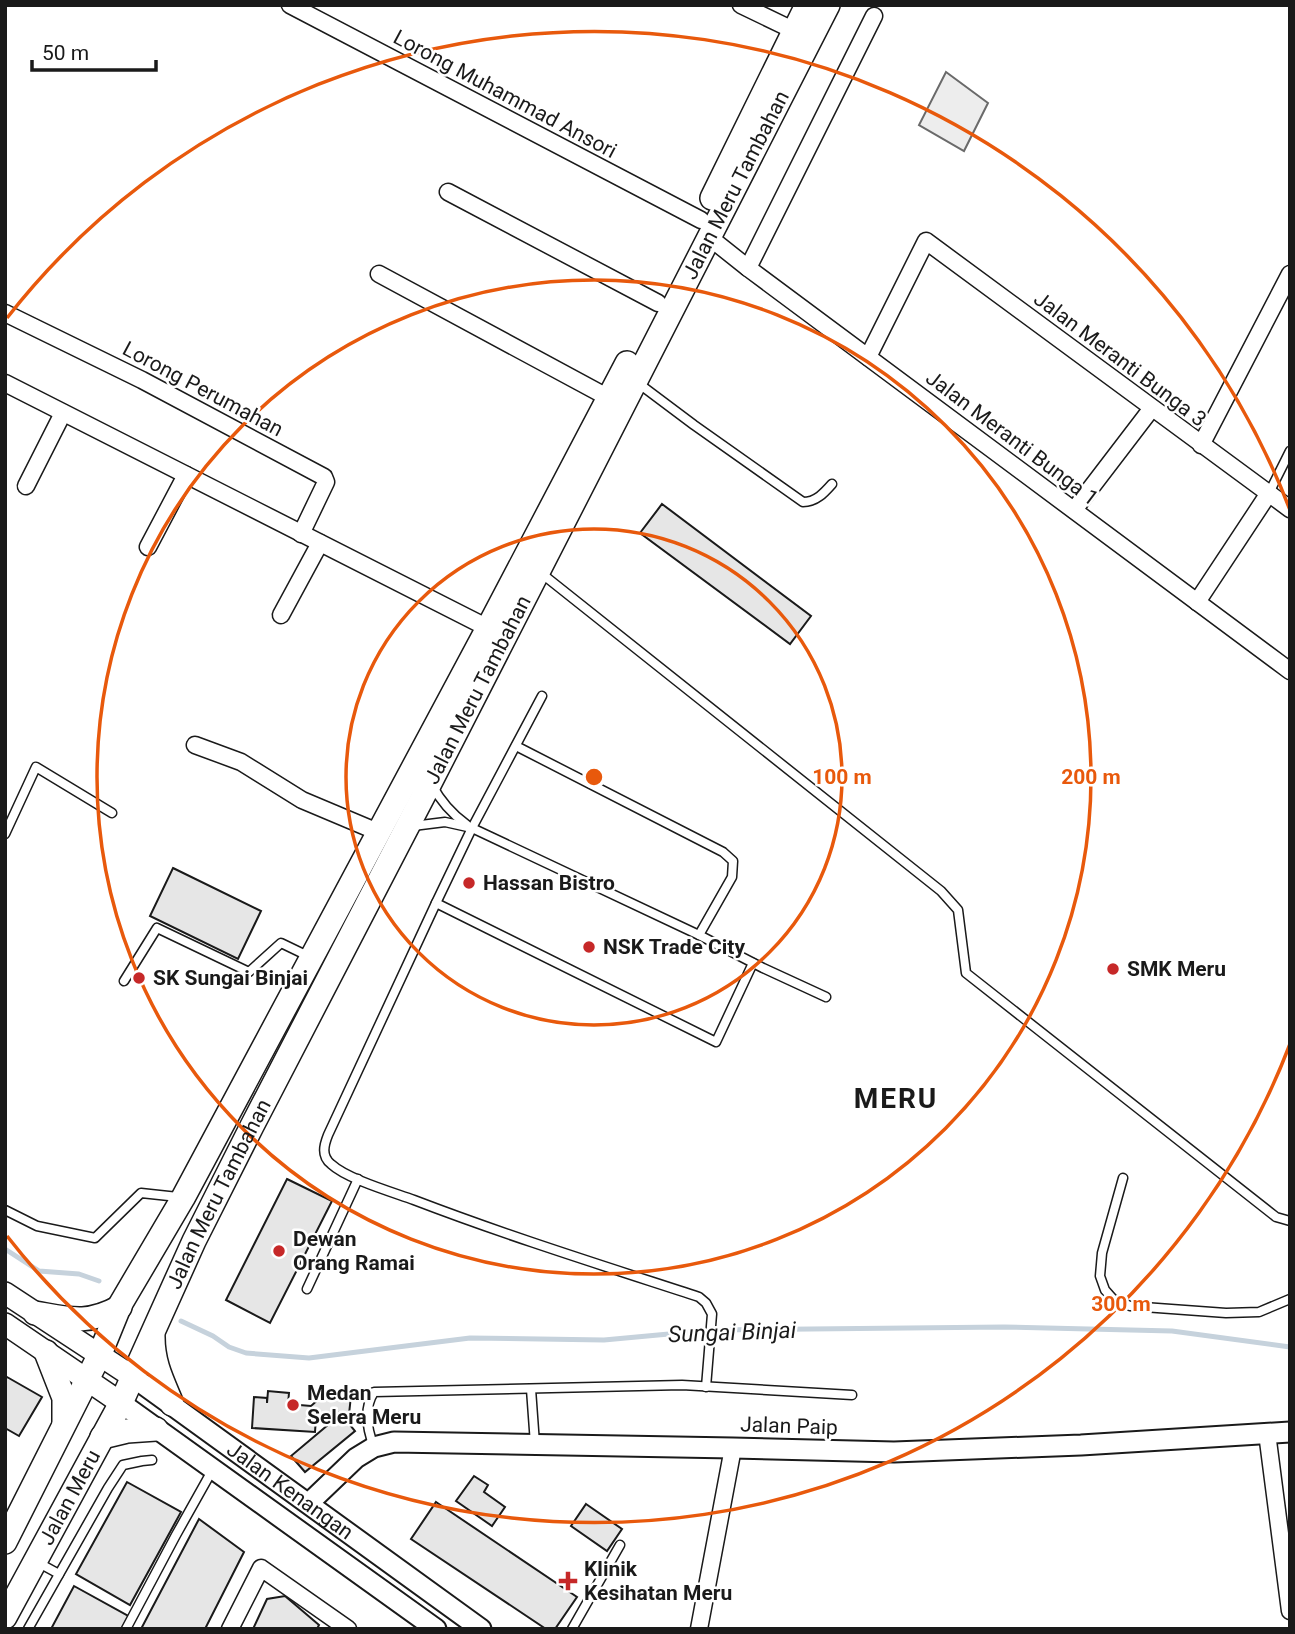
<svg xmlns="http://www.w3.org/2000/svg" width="1295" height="1634" viewBox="0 0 1295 1634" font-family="Roboto,sans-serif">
<rect width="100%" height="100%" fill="#fff"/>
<path fill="#ededed" stroke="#6a6a6a" stroke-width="2" d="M946,72L988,103L964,151L919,125Z"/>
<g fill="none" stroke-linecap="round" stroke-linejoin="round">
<g stroke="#c6d2dc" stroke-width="5">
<path d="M5,1249L39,1271L79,1274L99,1281"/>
<path d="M181,1321L213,1336L229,1347L246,1353L309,1358L470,1338L604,1340L712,1330L1004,1327L1172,1331L1290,1347"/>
</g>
</g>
<g fill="#e6e6e6" stroke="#1a1a1a" stroke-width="2">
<path d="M662,504L811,616L790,644L640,533Z"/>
<path d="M173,868L261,911L238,959L150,916Z"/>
<path d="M287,1179L332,1201L270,1323L226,1300Z"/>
<path d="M7,1377L42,1397L19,1436L5,1428V1380Z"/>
<path d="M329,1390L334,1395L351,1396L349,1414L332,1412L316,1418L315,1432L252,1428L254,1397L267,1398V1403L268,1391L289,1393L288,1404L311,1406Z"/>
<path d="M341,1414L355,1431L305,1472L291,1456Z"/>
<path d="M474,1476L488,1485L484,1492L505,1507L492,1526L456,1501Z"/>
<path d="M127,1482L181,1512L130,1605L76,1574Z"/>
<path d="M436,1502L577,1597L555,1629H546L411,1539Z"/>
<path d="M586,1504L622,1529L607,1551L571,1526Z"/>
<path d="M199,1519L244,1552L205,1629H141Z"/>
<path d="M74,1586L130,1617L123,1629H51Z"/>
<path d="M285,1596L319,1625L317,1629H253L267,1599Z"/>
</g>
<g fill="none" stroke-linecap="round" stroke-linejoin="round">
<defs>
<g id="service">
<path d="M638,383L694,425L803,502C816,502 824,493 832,484"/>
<path d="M1269,493L1290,451"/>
<path d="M541,573L941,891L958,910L966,973L1276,1217L1290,1221"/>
<path d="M542,696L472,828L436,903L328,1135C324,1145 321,1156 331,1164C347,1179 392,1192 414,1200C508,1236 604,1266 699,1297L706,1303L712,1314L706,1387"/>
<path d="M516,746L723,852L733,861L732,877L699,935"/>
<path d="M432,785C441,802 452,814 467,825"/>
<path d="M413,826L445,822L472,828L699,935L763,968L826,997"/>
<path d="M5,834L36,767L112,813"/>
<path d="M436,903L716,1042L753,963"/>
<path d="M124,981L157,928L249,972L281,943L308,956"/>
<path d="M1123,1178L1102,1253L1100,1276L1105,1290L1113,1299L1130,1306L1226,1313L1259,1312L1290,1299"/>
<path d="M5,1210L37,1226L95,1238L141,1193L178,1197"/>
<path d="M307,1289L358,1179"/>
<path d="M531,1389L535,1444"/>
<path d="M374,1447C367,1429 363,1409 374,1392L682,1385L852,1395"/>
<path d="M37,1562L59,1574"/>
<path d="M28,1629L108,1488L123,1465L142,1461L152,1460"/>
<path d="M126,1629L176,1535L213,1469"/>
<path d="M572,1629L620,1545"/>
</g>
<g id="minor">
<path d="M290,5L701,220"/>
<path d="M741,5L795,31"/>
<path d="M448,192L658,303"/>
<path d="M709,237L748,268L1290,671"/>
<path d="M748,268L874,16"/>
<path d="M379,274L609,398"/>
<path d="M5,313L142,380L324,477L326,482L301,534"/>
<path d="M868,357L926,241L1290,509"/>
<path d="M5,383L488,628"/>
<path d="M1201,445L1290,274"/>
<path d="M26,486L63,413"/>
<path d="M1074,510L1152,408"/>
<path d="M148,547L186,475"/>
<path d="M1197,602L1269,493"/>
<path d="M281,615L320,543"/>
<path d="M195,745L241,762L302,800L378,832"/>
<path d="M1267,1433L1290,1611"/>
<path d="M230,1629L261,1568L348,1629"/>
<path d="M699,1629L733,1448"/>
</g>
<g id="tertiary">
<path id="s1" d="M133,1377L481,1629"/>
<path d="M121,1403L436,1629"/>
<path d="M309,1503L356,1458L374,1447L394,1442L733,1448L894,1452L1081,1445L1290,1432"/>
</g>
<g id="secondary">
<path d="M5,1293L133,1377"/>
<path d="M5,1324L121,1403"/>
</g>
<g id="primary">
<path d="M712,198L807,5"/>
<path d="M35,1313C70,1319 87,1325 120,1307"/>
<path d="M153,1337C153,1363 162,1380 172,1404"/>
<path d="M46,1352L64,1398V1423"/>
<path d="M102,1437L127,1431L156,1429"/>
<path d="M5,1542L100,1354L120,1305L183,1198L488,628L627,363"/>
<path id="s2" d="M5,1617L121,1403L194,1241L252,1126L430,783L828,5"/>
</g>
</defs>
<use href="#service" stroke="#1a1a1a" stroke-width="11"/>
<use href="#minor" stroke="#1a1a1a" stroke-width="19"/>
<use href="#tertiary" stroke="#1a1a1a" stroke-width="23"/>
<use href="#secondary" stroke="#1a1a1a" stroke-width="24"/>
<use href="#primary" stroke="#1a1a1a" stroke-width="26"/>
<use href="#service" stroke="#fff" stroke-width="8"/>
<use href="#minor" stroke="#fff" stroke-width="16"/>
<use href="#tertiary" stroke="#fff" stroke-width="19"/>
<use href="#secondary" stroke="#fff" stroke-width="21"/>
<use href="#primary" stroke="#fff" stroke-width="23"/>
</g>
<g fill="none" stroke="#e8590c" stroke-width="3.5">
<circle cx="594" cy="777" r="248"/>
<circle cx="594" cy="777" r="497"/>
<path d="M1290 1044A745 745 0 0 1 7 1236M7 318A745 745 0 0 1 1290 510"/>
</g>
<g fill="#c62828" stroke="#fff" stroke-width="2.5">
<circle cx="469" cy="883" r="7"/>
<circle cx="589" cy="947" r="7"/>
<circle cx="1113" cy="969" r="7"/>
<circle cx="139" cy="978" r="7"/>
<circle cx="279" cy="1251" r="7"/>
<circle cx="293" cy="1405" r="7"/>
<path d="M564.5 1570.5h7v7h7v7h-7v7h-7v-7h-7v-7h7z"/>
</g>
<g text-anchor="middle" stroke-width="5" stroke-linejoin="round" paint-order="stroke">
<g font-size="21" fill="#1a1a1a" stroke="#fff">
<text transform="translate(505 94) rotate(28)" y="7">Lorong Muhammad Ansori</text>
<text dy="7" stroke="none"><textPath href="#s2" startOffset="1608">Jalan Meru Tambahan</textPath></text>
<text transform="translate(1120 359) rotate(37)" y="7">Jalan Meranti Bunga 3</text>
<text transform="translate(203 389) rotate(28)" y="7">Lorong Perumahan</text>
<text transform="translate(1012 438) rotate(37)" y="7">Jalan Meranti Bunga 1</text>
<text dy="7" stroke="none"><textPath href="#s2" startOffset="1041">Jalan Meru Tambahan</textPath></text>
<text dy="7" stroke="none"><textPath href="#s2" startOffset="474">Jalan Meru Tambahan</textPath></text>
<text transform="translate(789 1426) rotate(2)" y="7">Jalan Paip</text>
<text dy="7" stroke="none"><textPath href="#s1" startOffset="194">Jalan Kenangan</textPath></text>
<text dy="7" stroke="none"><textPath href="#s2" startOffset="136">Jalan Meru</textPath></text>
</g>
<g font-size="21" font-weight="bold" fill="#1a1a1a" stroke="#fff" text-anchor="start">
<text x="483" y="890">Hassan Bistro</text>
<text x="603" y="954">NSK Trade City</text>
<text x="1127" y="976">SMK Meru</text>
<text x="153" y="985">SK Sungai Binjai</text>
<text x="293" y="1246">Dewan<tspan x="293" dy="24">Orang Ramai</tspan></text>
<text x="307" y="1400">Medan<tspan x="307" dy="24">Selera Meru</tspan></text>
<text x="584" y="1576">Klinik<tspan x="584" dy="24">Kesihatan Meru</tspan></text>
</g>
<g font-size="23" font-style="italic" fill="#1a1a1a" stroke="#fff">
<text transform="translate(732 1332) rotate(-2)" y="8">Sungai Binjai</text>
</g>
<g font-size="28" font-weight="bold" letter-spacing="2" fill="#1a1a1a" stroke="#fff">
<text x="896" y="1108">MERU</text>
</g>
</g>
<circle cx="594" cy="777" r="10" fill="#e8590c" stroke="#fff" stroke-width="3.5"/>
<g font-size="21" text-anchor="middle" font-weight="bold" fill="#e8590c" stroke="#fff" stroke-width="5" stroke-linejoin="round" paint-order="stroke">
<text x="842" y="784">100 m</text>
<text x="1091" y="784">200 m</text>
<text x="1121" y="1311">300 m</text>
</g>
<rect width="1295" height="1634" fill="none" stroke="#1a1a1a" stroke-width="14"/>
<path d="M32 60v10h124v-10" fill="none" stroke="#1a1a1a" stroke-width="3.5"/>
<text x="42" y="60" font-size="21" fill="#1a1a1a" stroke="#ffffff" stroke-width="5" paint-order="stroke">50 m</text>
</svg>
